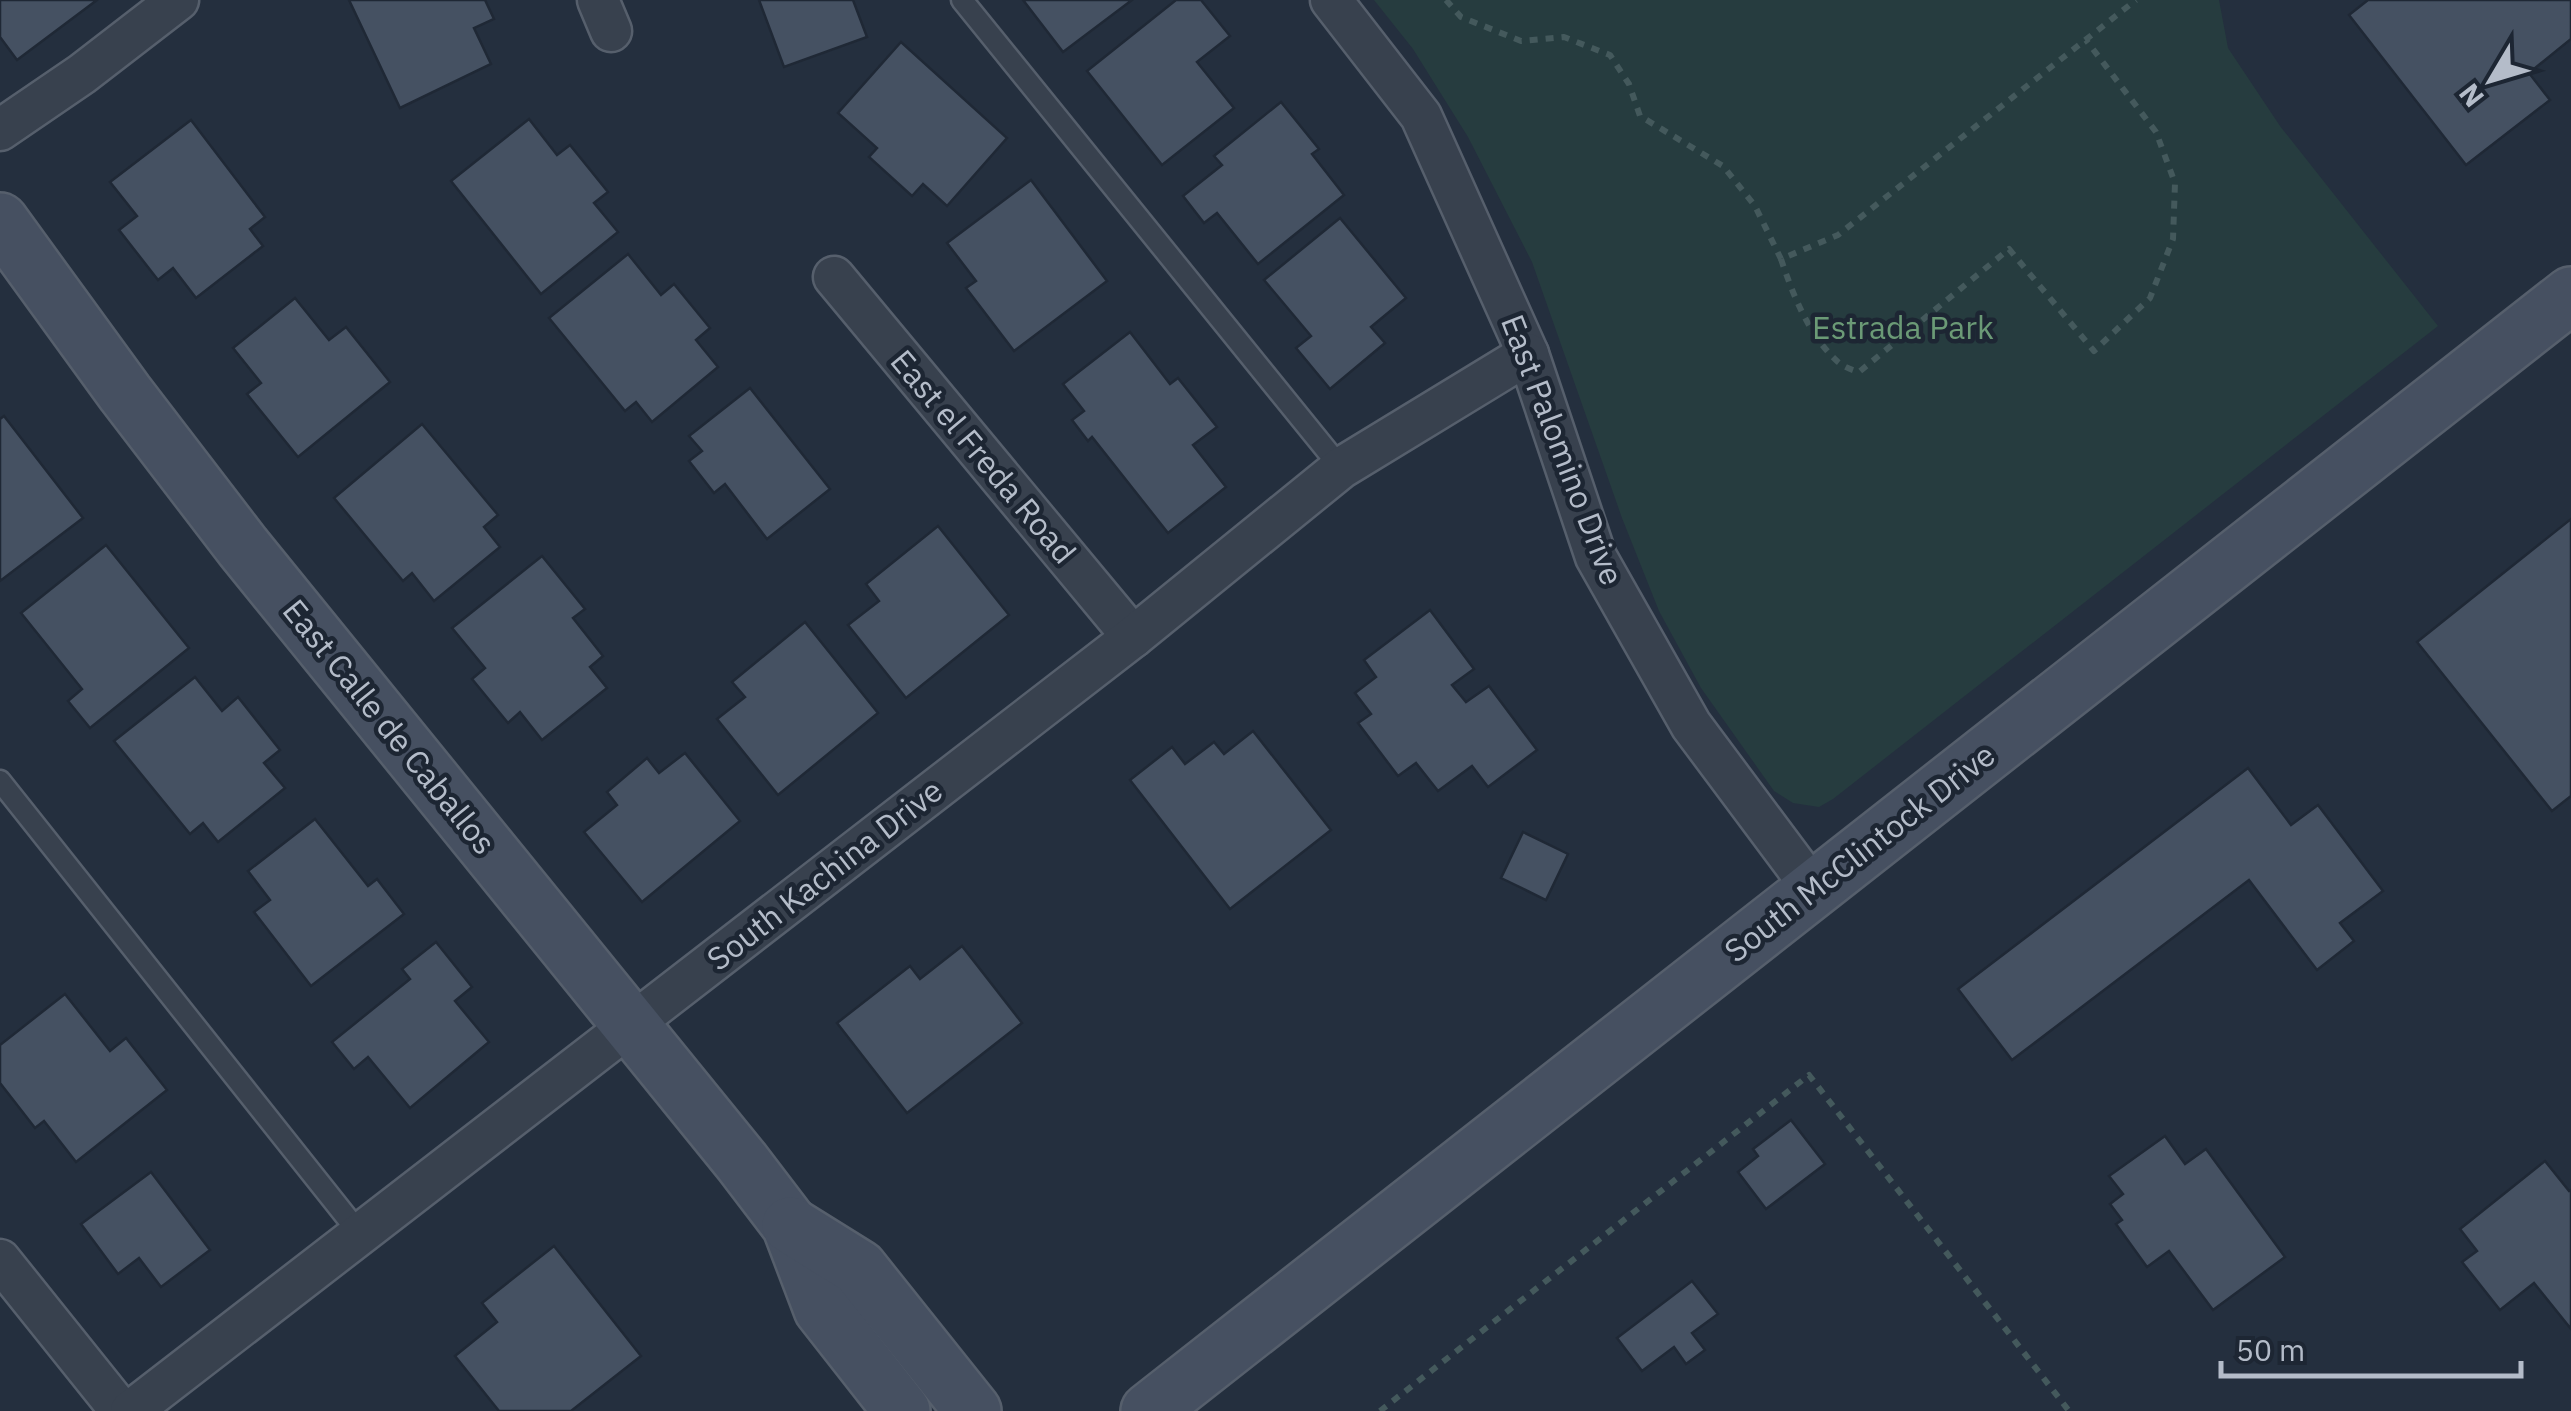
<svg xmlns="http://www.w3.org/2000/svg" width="2571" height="1411" viewBox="0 0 2571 1411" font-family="'IBM Plex Sans',sans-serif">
<rect width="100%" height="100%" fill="#242f3e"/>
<path fill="#263c3f" d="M1374,0H2219L2228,48L2280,126L2438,326L1833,799L1819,807L1793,803L1774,791L1701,688L1659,611L1622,518L1532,262L1468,137L1413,49Z"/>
<g fill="#455162" stroke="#1f2835" stroke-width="2.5">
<path d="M0,0H97L17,60L0,37Z"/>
<path d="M349,0H485L494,19L474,28L491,64L400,108Z"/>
<path d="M759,0H853L867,37L784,67Z"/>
<path d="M1023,0H1132L1063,52Z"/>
<path d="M1176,0H1201L1230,36L1197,62L1234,108L1162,165L1087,71Z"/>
<path d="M2368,0H2571V39L2529,73L2550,100L2466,165L2349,15Z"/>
<path d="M901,42L1007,138L947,206L923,184L912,196L869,157L877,148L838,113Z"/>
<path d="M1281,102L1319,149L1312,154L1344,195L1258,264L1217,213L1204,223L1183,196L1222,165L1214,156Z"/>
<path d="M529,119L557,155L570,145L608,192L594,203L618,232L541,294L451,181Z"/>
<path d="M191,120L265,217L250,229L263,246L196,298L173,268L158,280L119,230L137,216L110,182Z"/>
<path d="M1031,180L1107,281L1014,351L966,288L976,281L947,243Z"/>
<path d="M1340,218L1406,298L1371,327L1385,343L1330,389L1296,348L1311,336L1264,280Z"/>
<path d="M628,254L661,295L674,284L710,328L696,340L718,367L652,422L636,402L625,411L549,318Z"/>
<path d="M295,298L329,340L346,327L390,382L298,457L247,394L261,383L233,348Z"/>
<path d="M1130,332L1170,384L1178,378L1217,427L1193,445L1226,487L1168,533L1092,437L1088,441L1072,420L1084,411L1063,384Z"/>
<path d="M750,388L830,489L767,539L725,484L714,493L689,461L702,451L689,436Z"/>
<path d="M4,416L83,518L0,581V419Z"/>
<path d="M422,424L498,515L484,527L500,547L434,601L412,573L403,581L334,498Z"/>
<path d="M2571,519V796L2552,811L2417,642Z"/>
<path d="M938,526L1009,615L906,698L848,625L879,601L866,584Z"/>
<path d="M106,545L189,648L90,728L68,701L82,689L21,613Z"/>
<path d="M542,556L585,609L573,618L603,656L590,667L607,688L542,740L520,712L508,723L472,679L485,668L452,628Z"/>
<path d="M1430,610L1474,669L1452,685L1466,702L1489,686L1537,750L1488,787L1472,766L1438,791L1416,763L1398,776L1358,723L1371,714L1355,693L1376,677L1364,660Z"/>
<path d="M805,622L878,713L778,795L717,719L745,697L732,682Z"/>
<path d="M195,677L222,711L238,697L280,750L264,763L285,788L218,842L203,823L190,834L114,741Z"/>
<path d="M1253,731L1331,830L1230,909L1130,780L1172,747L1185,764L1214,742L1224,754Z"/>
<path d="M685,753L740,821L642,902L584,832L617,805L607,792L647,758L659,773Z"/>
<path d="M2248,768L2291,825L2318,805L2383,891L2340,923L2354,941L2317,970L2249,880L2012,1060L1958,989Z"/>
<path d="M315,819L368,886L377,879L404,914L311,986L254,912L270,900L248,871Z"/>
<path d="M1523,832L1568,854L1546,900L1501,878Z"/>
<path d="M436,942L472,987L455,1001L489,1042L410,1108L368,1057L354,1069L332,1042L410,979L402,969Z"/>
<path d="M962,946L1022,1023L907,1113L837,1023L910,966L920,979Z"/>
<path d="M65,994L110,1051L126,1038L167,1090L76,1162L44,1121L35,1128L0,1083V1045Z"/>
<path d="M1791,1120L1825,1164L1766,1209L1738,1172L1758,1156L1753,1149Z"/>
<path d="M2165,1136L2185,1164L2206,1149L2285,1257L2213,1310L2169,1251L2147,1267L2116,1224L2122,1220L2110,1204L2123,1194L2109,1176Z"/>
<path d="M2545,1161L2569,1191L2571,1190V1329L2534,1283L2500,1310L2462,1262L2477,1251L2460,1229Z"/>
<path d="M151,1172L210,1250L161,1287L139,1258L118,1274L81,1224Z"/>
<path d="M554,1246L641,1356L571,1411H499L455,1356L497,1322L482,1303Z"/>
<path d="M1692,1281L1718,1314L1692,1333L1705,1350L1686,1364L1674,1347L1642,1371L1617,1338Z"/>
</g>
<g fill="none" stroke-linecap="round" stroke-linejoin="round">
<defs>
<g id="lane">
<path d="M962,0L1341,468"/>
<path d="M0,781L360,1234"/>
</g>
<g id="street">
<path d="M598,0L611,31"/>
<path d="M1331,0L1421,116L1528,354L1596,557L1691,725L1814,890"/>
<path d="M0,130L82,74L178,0"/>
<path d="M834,277L1133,637"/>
<path d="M0,1260L121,1411"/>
<path d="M131,1411L1133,637L1341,468L1528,354"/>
</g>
<g id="secondary">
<path d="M0,221L125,393L243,547L742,1162L790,1225L822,1309L902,1411"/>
<path d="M790,1225L859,1268L973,1411"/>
<path d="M1149,1411L2571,295"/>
</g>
</defs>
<use href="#lane" stroke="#565f6c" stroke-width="25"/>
<use href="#street" stroke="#565f6c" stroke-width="45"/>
<use href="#secondary" stroke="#565f6c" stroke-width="60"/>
<g stroke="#44595c" stroke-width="6" stroke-dasharray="8 8" stroke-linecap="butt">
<path d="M1446,0L1461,17L1521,41L1564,37L1610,55L1629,84L1640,116L1723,166L1755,206L1781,259L1838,235L2136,0"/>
<path d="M1781,259C1793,295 1809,336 1838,362C1844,367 1852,370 1859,372L2009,249L2094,351L2150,298L2173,239L2175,183L2156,132L2086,40"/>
<path d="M1380,1411L1809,1075L2069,1411"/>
</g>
<use href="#lane" stroke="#38414e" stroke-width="20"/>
<use href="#street" stroke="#38414e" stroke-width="40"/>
<use href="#secondary" stroke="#465061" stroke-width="55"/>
</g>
<g text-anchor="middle" stroke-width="9" stroke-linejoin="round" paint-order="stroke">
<g font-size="32" fill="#6b9a76" stroke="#1d2633">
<text x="1903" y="339">Estrada Park</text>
</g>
<g font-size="32" fill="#b4bcc9" stroke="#1d2633">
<text transform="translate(1562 450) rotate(69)" y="11">East Palomino Drive</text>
<text transform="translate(983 457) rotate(50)" y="11">East el Freda Road</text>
<text transform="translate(389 727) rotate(51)" y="11">East Calle de Caballos</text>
<text transform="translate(1860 853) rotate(-38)" y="11">South McClintock Drive</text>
<text transform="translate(825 875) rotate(-38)" y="11">South Kachina Drive</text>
</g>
</g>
<g transform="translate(2491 80) rotate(232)" stroke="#1d2633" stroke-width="8" paint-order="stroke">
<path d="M0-8L18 38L0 25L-18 38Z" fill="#b4bcc9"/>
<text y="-15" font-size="28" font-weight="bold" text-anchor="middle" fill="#b4bcc9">N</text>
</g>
<path d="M2221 1361v15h300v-15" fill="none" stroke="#b4bcc9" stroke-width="5"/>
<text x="2236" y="1361" font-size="30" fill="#b4bcc9" stroke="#1d2633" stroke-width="8" paint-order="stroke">50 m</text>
</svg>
